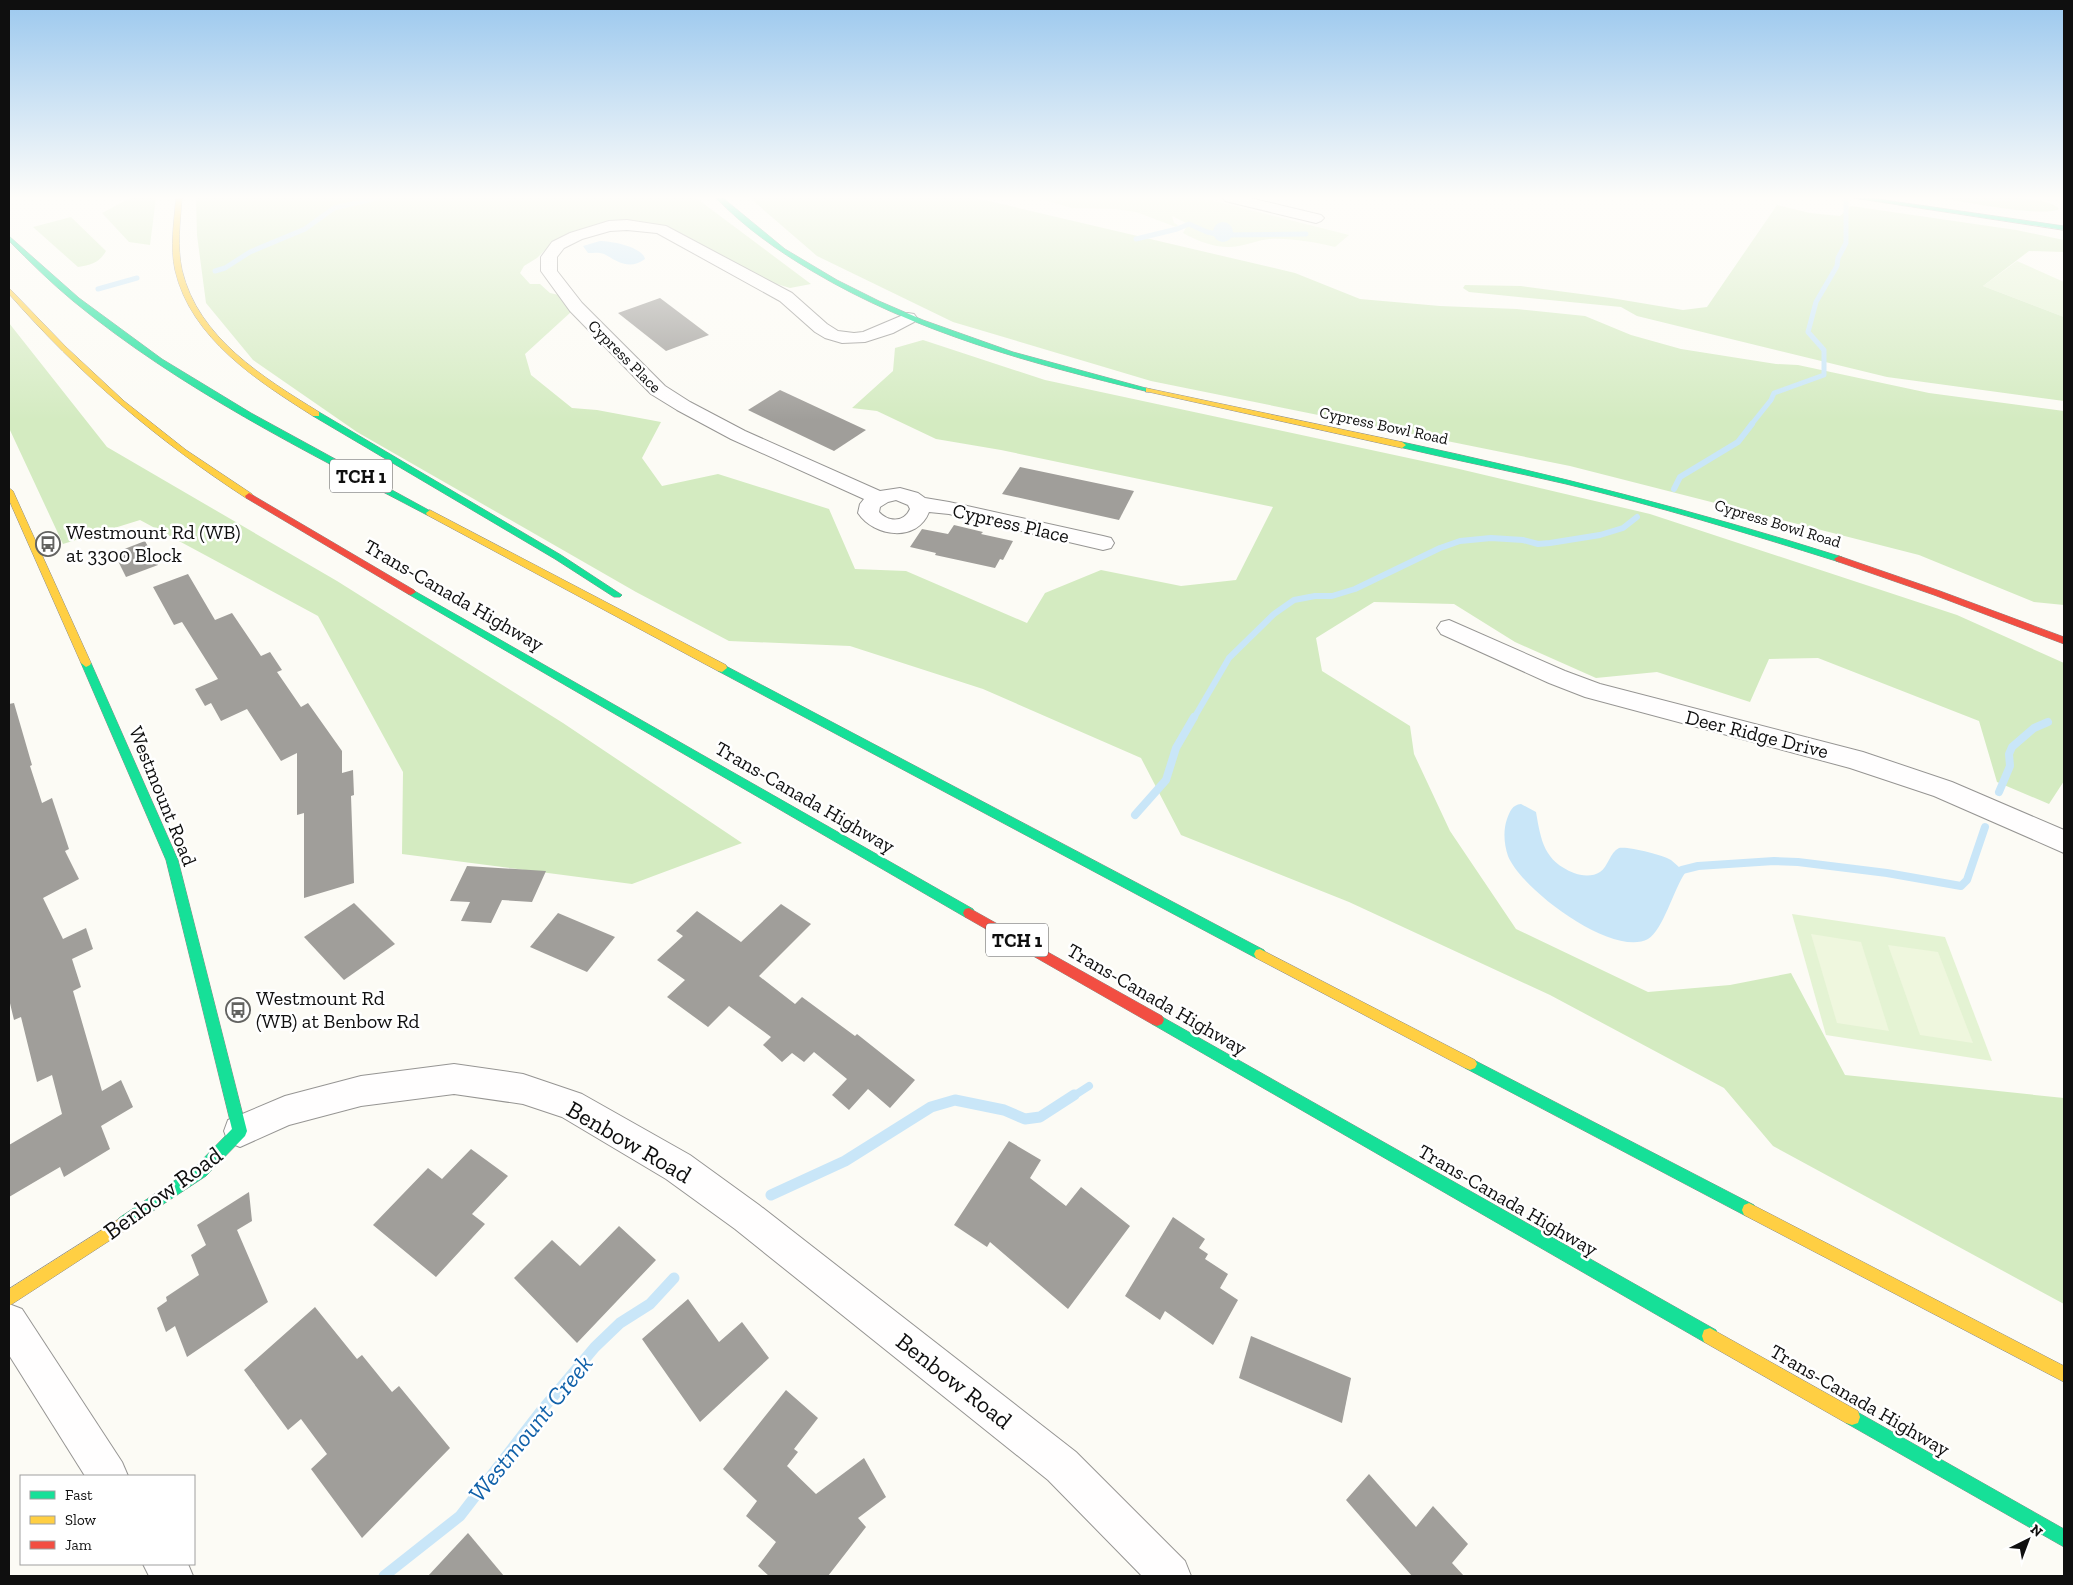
<svg xmlns="http://www.w3.org/2000/svg" width="2073" height="1585" viewBox="0 0 2073 1585" font-family="'Zilla Slab',serif">
<rect width="100%" height="100%" fill="#fcfbf5"/>
<g fill="#e4f3d3">
<path d="M1037,198H1202L1349,235L1335,247C1314,242 1291,238 1269,239C1259,240 1249,244 1239,246C1220,250 1199,242 1183,233L1187,226L1186,223L1172,216L1174,223L1178,225L1176,227L1136,212L1115,209L1072,208Z"/>
<path d="M2017,261L2064,282V317L1983,286Z"/>
<path d="M1792,914L1945,937L1992,1061L1826,1035Z"/>
</g>
<g fill="#d4ebc1">
<path d="M130,198H156L150,245L129,242L102,213Z"/>
<path d="M196,198H696L811,284L790,288L770,282L643,224L561,238L551,244L537,258L524,266L520,273L530,284H540L550,293L559,295L571,312L525,354L531,375L572,408L597,410L661,422L642,458L662,486L718,474L829,509L855,569L906,571L1027,623L1045,593L1101,570L1181,586L1236,580L1273,507L1001,450L936,439L877,411L852,408L893,371L895,348L923,340L1045,380L1455,468L1650,514L1957,615L2064,663V781L2049,804L1997,782L1979,721L1818,658L1769,659L1750,702L1657,672L1596,678L1515,642L1454,604L1374,602L1316,638L1322,671L1410,726L1414,754L1450,831L1516,929L1648,992L1730,985L1791,973L1845,1075L2064,1098V1304L1773,1146L1724,1088L1550,995L1349,902L1181,835L1141,758L983,689L850,646L729,641L636,592L357,432L253,360L206,303L197,235Z"/>
<path d="M750,198H976L1295,273L1360,299L1440,306L1517,309L1585,316L1631,335L1681,349L1776,364L1798,365L1929,393L2064,411V605L2034,602L1919,555L1570,466L1151,381L953,322L817,256Z"/>
<path d="M1939,198C1961,198 2047,193 2059,209C2043,218 1962,201 1939,198Z"/>
<path d="M1777,205L1810,213L1840,216L1851,206L2016,230L2064,240V252L2029,251L1983,286L2064,317V401L1887,377L1637,316L1621,307L1469,292L1463,288L1465,285L1521,286L1611,298L1683,310L1707,307Z"/>
<path d="M71,217L106,251C99,263 91,265 78,267L33,227Z"/>
<path d="M9,323L107,447L337,581L563,723L742,843L632,884L402,854L403,772L318,616L140,520L63,544L9,428Z"/>
</g>
<g fill="#eff7de">
<path d="M1811,934L1861,942L1889,1031L1837,1023Z"/>
<path d="M1888,945L1938,952L1973,1043L1920,1035Z"/>
</g>
<g fill="#c9e6f8">
<circle cx="1223" cy="232" r="10"/>
<path d="M600,241C611,241 643,247 645,259C629,271 617,261 604,254C599,252 593,253 588,253L583,246Z"/>
<path d="M1521,804L1536,812C1541,841 1544,861 1574,873C1581,876 1593,877 1600,872C1608,867 1610,852 1619,848C1627,846 1664,855 1671,860C1676,864 1681,869 1685,873C1674,889 1663,930 1648,939C1613,958 1521,889 1508,856C1504,845 1503,830 1507,819C1510,811 1512,805 1521,804Z"/>
</g>
<g fill="none" stroke-linecap="round" stroke-linejoin="round">
<g stroke="#c9e6f8" stroke-width="5">
<path d="M1136,239L1177,229L1189,224L1207,232L1222,235L1306,234"/>
<path d="M215,271L225,268L250,252L305,229L334,208L377,198"/>
<path d="M98,289L137,278"/>
<path d="M1751,425L1771,400L1774,393L1824,375V350L1808,332L1816,302L1837,266L1838,258L1846,243V198"/>
</g>
<g stroke="#c9e6f8" stroke-width="6">
<path d="M1674,489L1680,477L1738,442L1752,424"/>
<path d="M1194,718L1229,658L1274,614L1294,600L1315,596H1332L1355,589L1440,548L1460,541L1491,538L1523,540L1538,544L1550,543L1600,535L1623,528L1637,517"/>
</g>
<g stroke="#c9e6f8" stroke-width="8">
<path d="M1999,792L2010,766L2009,754L2012,747L2034,728L2048,722"/>
<path d="M1135,815L1166,780L1176,748L1194,717"/>
<path d="M1682,870L1698,866L1774,861L1798,862L1887,873L1961,886L1967,880L1985,827"/>
<path d="M1072,1097L1089,1086"/>
</g>
<g stroke="#c9e6f8" stroke-width="11">
<path d="M771,1195L845,1161L931,1107L955,1100L1004,1110L1025,1119L1040,1117L1074,1095"/>
<path d="M384,1576L460,1516L541,1411L595,1347L620,1323L650,1304L674,1278"/>
</g>
</g>
<g fill="#a09e9a">
<path d="M660,298L709,335L666,351L618,313Z"/>
<path d="M780,390L866,430L834,451L748,410Z"/>
<path d="M1020,467L1134,491L1119,520L1002,494Z"/>
<path d="M954,525L983,532L981,534L1013,541L1003,560L1000,559L995,568L935,555L936,553L910,547L922,529L948,534Z"/>
<path d="M145,541L158,565L126,577L114,553Z"/>
<path d="M188,574L215,620L232,613L261,656L270,652L282,670L277,672L301,707L308,703L342,751V773L353,770L354,795L351,796L354,883L304,898V813L297,815V753L281,761L247,709L221,721L211,703L205,706L195,689L218,679L182,622L174,625L153,587Z"/>
<path d="M14,703L32,765L30,766L42,803L52,798L69,849L65,851L79,879L43,898L63,939L86,928L93,949L72,959L81,987L73,991L102,1091L121,1080L133,1107L101,1126L110,1149L64,1177L60,1167L9,1197V1145L62,1114L52,1075L37,1082L21,1017L14,1020L9,999V704Z"/>
<path d="M467,866L546,871L532,902L502,900L491,923L461,921L470,902L450,901Z"/>
<path d="M354,903L395,944L344,980L304,937Z"/>
<path d="M781,904L811,924L759,976L795,1004L802,997L855,1036L857,1034L915,1080L890,1108L868,1089L849,1110L832,1095L847,1079L814,1052L804,1062L792,1053L782,1062L763,1045L771,1037L729,1006L708,1027L667,997L685,980L657,960L683,936L676,931L697,911L741,942Z"/>
<path d="M558,913L615,937L587,972L530,947Z"/>
<path d="M1009,1141L1041,1160L1030,1178L1066,1206L1081,1187L1130,1226L1068,1309L990,1242L987,1247L954,1225Z"/>
<path d="M471,1149L508,1176L472,1214L485,1224L436,1277L373,1225L428,1168L442,1179Z"/>
<path d="M249,1192L252,1221L237,1230L268,1302L187,1357L175,1326L166,1332L157,1308L167,1301L166,1297L199,1275L191,1255L206,1245L197,1225Z"/>
<path d="M1173,1217L1205,1239L1199,1248L1208,1254L1205,1259L1228,1274L1220,1288L1238,1300L1213,1345L1165,1311L1160,1320L1125,1296Z"/>
<path d="M619,1226L656,1260L577,1343L514,1278L552,1240L580,1266Z"/>
<path d="M688,1299L719,1342L742,1322L769,1358L700,1422L642,1339Z"/>
<path d="M315,1307L357,1359L362,1355L392,1392L399,1386L450,1448L362,1538L311,1469L327,1454L301,1419L288,1430L244,1370Z"/>
<path d="M1251,1336L1351,1378L1342,1423L1239,1378Z"/>
<path d="M786,1390L818,1418L794,1449L798,1452L787,1466L816,1494L864,1458L886,1497L858,1518L866,1527L828,1576H769L758,1566L776,1542L746,1516L757,1501L723,1469Z"/>
<path d="M1369,1474L1416,1527L1433,1506L1468,1544L1452,1563L1464,1576H1412L1346,1500Z"/>
<path d="M468,1533L504,1576H428Z"/>
</g>
<g fill="none" stroke-linecap="round" stroke-linejoin="round">
<defs>
<g id="street">
<path d="M1223,198H1250L1321,215L1324,218L1321,221L1316,223L1225,201Z"/>
<path d="M627,220L666,226L792,293L827,324L838,331L854,333L863,332L908,313L914,314L917,318L914,322L893,333L865,342L842,343L825,338L815,332L780,301L657,233L627,230L610,231L582,239L564,248L557,257V271L582,303L665,386L690,402L745,431L880,491L900,488L918,493L925,498L949,502L1103,536L1111,538L1114,543L1111,548L1103,550L949,514L929,512C917,543 874,537 858,513L860,504L864,499L731,439L677,410L651,394L570,311L541,271V257L552,242L570,233L609,221ZM896,500L908,505L910,509C904,523 888,522 879,512L880,507L888,502Z"/>
<path d="M1449,620L1565,671L1600,684L1863,752L1952,782L2064,830V853L1934,796L1850,768L1585,697L1549,683L1441,634L1437,628L1441,622Z"/>
<path d="M454,1064L523,1074L582,1094L690,1155L759,1205L1076,1452L1185,1561L1191,1576H1142L1048,1480L735,1229L666,1179L562,1117L523,1104L454,1094L361,1106L289,1125L240,1147L228,1142L224,1131L228,1120L285,1096L361,1076Z"/>
<path d="M9,1304L22,1309L122,1462L128,1476H85L9,1355Z"/>
<path d="M143,1564H188L193,1576H149Z"/>
</g>
<g id="fast">
<path d="M716,198H723L785,249L837,280L879,301L923,320L1013,352L1153,390L1149,392C1033,364 916,333 812,271C778,251 744,227 716,198Z"/>
<path d="M1854,198H1871L2064,226V230Z"/>
<path d="M9,236L79,298L162,359L251,413L434,513L433,515H427C305,451 180,389 73,301C50,282 30,262 9,241Z"/>
<path d="M313,412H319L561,555L622,595L620,597H614L555,559L313,416Z"/>
<path d="M1402,442C1551,474 1697,511 1842,557L1844,559L1839,562L1836,561C1747,533 1657,506 1566,484C1510,471 1454,460 1399,447V443Z"/>
<path d="M411,589L973,909L975,913L973,917L969,918L965,917L408,594L406,592L408,590Z"/>
<path d="M86,659L91,663L178,860L247,1131L245,1136L206,1176L124,1230L119,1228L117,1223L119,1218L196,1166L232,1129L166,860L81,663Z"/>
<path d="M722,664L1264,950L1266,954L1264,958L1260,959L1256,958L718,671L717,668Z"/>
<path d="M1157,1014L1716,1330L1718,1336L1716,1342L1710,1344L1704,1342L1152,1024L1150,1020L1152,1016Z"/>
<path d="M1470,1058L1754,1205L1756,1210L1754,1215L1749,1217L1744,1215L1465,1068L1463,1064L1465,1060Z"/>
<path d="M1852,1409L2064,1529V1547L1846,1423L1844,1417L1846,1411Z"/>
</g>
<g id="slow">
<path d="M176,198H182C180,222 177,247 182,270C198,338 264,378 319,412V416H313C258,381 191,339 175,270C170,247 174,222 176,198Z"/>
<path d="M9,288L66,347L124,401L186,450L252,494V498H246C157,440 79,374 9,294Z"/>
<path d="M1146,388L1402,442L1406,445L1402,448L1149,392H1146Z"/>
<path d="M9,488L13,491L91,663L90,665L86,667L81,663L9,500Z"/>
<path d="M430,510L726,665L727,668L722,672L718,671L427,515L426,513Z"/>
<path d="M1260,949L1475,1060L1477,1064L1475,1068L1470,1070L1465,1068L1256,958L1254,954L1256,950Z"/>
<path d="M1749,1203L2064,1366V1382L1744,1215L1742,1210L1744,1205Z"/>
<path d="M124,1216L129,1218L131,1223L129,1228L9,1306V1289Z"/>
<path d="M1710,1328L1858,1411L1860,1417L1858,1423L1852,1425L1846,1423L1704,1342L1702,1336L1704,1330Z"/>
</g>
<g id="jam">
<path d="M249,493L414,590L416,592L411,595L408,594L246,498L245,496Z"/>
<path d="M1839,556L1940,591L2064,637V644L1934,595L1836,561L1834,559Z"/>
<path d="M969,908L1162,1016L1164,1020L1162,1024L1157,1026L1152,1024L965,917L963,913L965,909Z"/>
</g>
</defs>
<use href="#street" stroke="#969593" stroke-width="2"/>
<use href="#fast" stroke="#8c8c89" stroke-width="1"/>
<use href="#slow" stroke="#8c8c89" stroke-width="1"/>
<use href="#jam" stroke="#8c8c89" stroke-width="1"/>
<use href="#street" fill="#fffefe" fill-rule="evenodd"/>
<use href="#fast" fill="#16e098" fill-rule="evenodd"/>
<use href="#slow" fill="#ffcf43" fill-rule="evenodd"/>
<use href="#jam" fill="#f24e42" fill-rule="evenodd"/>
</g>
<linearGradient id="sky" x2="0" y2="1"><stop stop-color="#9bc8ee"/><stop offset="0.47" stop-color="#fefdfa"/><stop offset="1" stop-color="#fefdfa" stop-opacity="0"/></linearGradient>
<rect width="2073" height="420" fill="url(#sky)"/>
<defs>
<symbol id="bus-ring" viewBox="-11 -11 22 22"><circle r="9.5" fill="#fff" stroke="#626260" stroke-width="1.5"/><path d="M-5-6H5V4H4V6H2V4H-2V6H-4V4H-5ZM-3.5-4V0h7V-4ZM-3.5 1.2v1.5H-2V1.2ZM2 1.2v1.5H3.5V1.2Z" fill="#626260"/></symbol>
</defs>
<g fill-rule="evenodd">
<use href="#bus-ring" x="34" y="530" width="28" height="28"/>
<use href="#bus-ring" x="224" y="996" width="28" height="28"/>
</g>
<g text-anchor="middle" stroke-width="5" stroke-linejoin="round" paint-order="stroke">
<g font-size="16" fill="#0f0f0f" stroke="#fff">
<text transform="translate(625 356) rotate(45)" y="6">Cypress Place</text>
<text transform="translate(1384 425) rotate(12)" y="6">Cypress Bowl Road</text>
<text transform="translate(1778 523) rotate(17)" y="6">Cypress Bowl Road</text>
</g>
<g fill="#fff" stroke="#575757" stroke-width="1">
<rect x="330" y="459.5" width="62" height="33" rx="4"/>
<rect x="986" y="923.5" width="62" height="33" rx="4"/>
</g>
<g font-size="19" font-weight="bold" fill="#0f0f0f">
<text x="361" y="483">TCH 1</text>
<text x="1017" y="947">TCH 1</text>
</g>
<g font-size="20" fill="#0f0f0f" stroke="#fff">
<text transform="translate(1011 523) rotate(13)" y="7">Cypress Place</text>
<text transform="translate(454 595) rotate(30)" y="7">Trans-Canada Highway</text>
<text transform="translate(1757 734) rotate(14)" y="7">Deer Ridge Drive</text>
<text transform="translate(163 796) rotate(68)" y="7">Westmount Road</text>
<text transform="translate(805 797) rotate(30)" y="7">Trans-Canada Highway</text>
<text transform="translate(1157 999) rotate(30)" y="7">Trans-Canada Highway</text>
<text transform="translate(1508 1200) rotate(30)" y="7">Trans-Canada Highway</text>
<text transform="translate(1860 1400) rotate(30)" y="7">Trans-Canada Highway</text>
</g>
<g font-size="20" fill="#0f0f0f" stroke="#fff" text-anchor="start">
<text x="66" y="539">Westmount Rd (WB)<tspan x="66" dy="23">at 3300 Block</tspan></text>
<text x="256" y="1005">Westmount Rd<tspan x="256" dy="23">(WB) at Benbow Rd</tspan></text>
</g>
<g font-size="24" fill="#0f0f0f" stroke="#fff">
<text transform="translate(629 1142) rotate(30)" y="8">Benbow Road</text>
<text transform="translate(163 1193) rotate(-36)" y="8">Benbow Road</text>
<text transform="translate(954 1381) rotate(38)" y="8">Benbow Road</text>
</g>
<g font-size="25" font-style="italic" fill="#1161a9" stroke="#fff">
<text transform="translate(530 1428) rotate(-51)" y="9">Westmount Creek</text>
</g>
</g>
<rect width="2073" height="1585" fill="none" stroke="#0f0f0f" stroke-width="20"/>
<rect x="20" y="1475" width="175" height="90" fill="#ffffff" stroke="#9f9f9f"/>
<rect x="30" y="1491" width="25" height="8" fill="#16e098" stroke="#9f9f9f"/>
<text x="65" y="1500" font-size="15" fill="#0f0f0f">Fast</text>
<rect x="30" y="1516" width="25" height="8" fill="#ffcf43" stroke="#9f9f9f"/>
<text x="65" y="1525" font-size="15" fill="#0f0f0f">Slow</text>
<rect x="30" y="1541" width="25" height="8" fill="#f24e42" stroke="#9f9f9f"/>
<text x="65" y="1550" font-size="15" fill="#0f0f0f">Jam</text>
<g transform="translate(2028 1540) rotate(42)" stroke="#ffffff" stroke-width="4" paint-order="stroke">
<path d="M0-4L9 19L0 12L-9 19Z" fill="#0f0f0f"/>
<text y="-8" font-size="14" font-weight="bold" text-anchor="middle" fill="#0f0f0f">N</text>
</g>
</svg>
